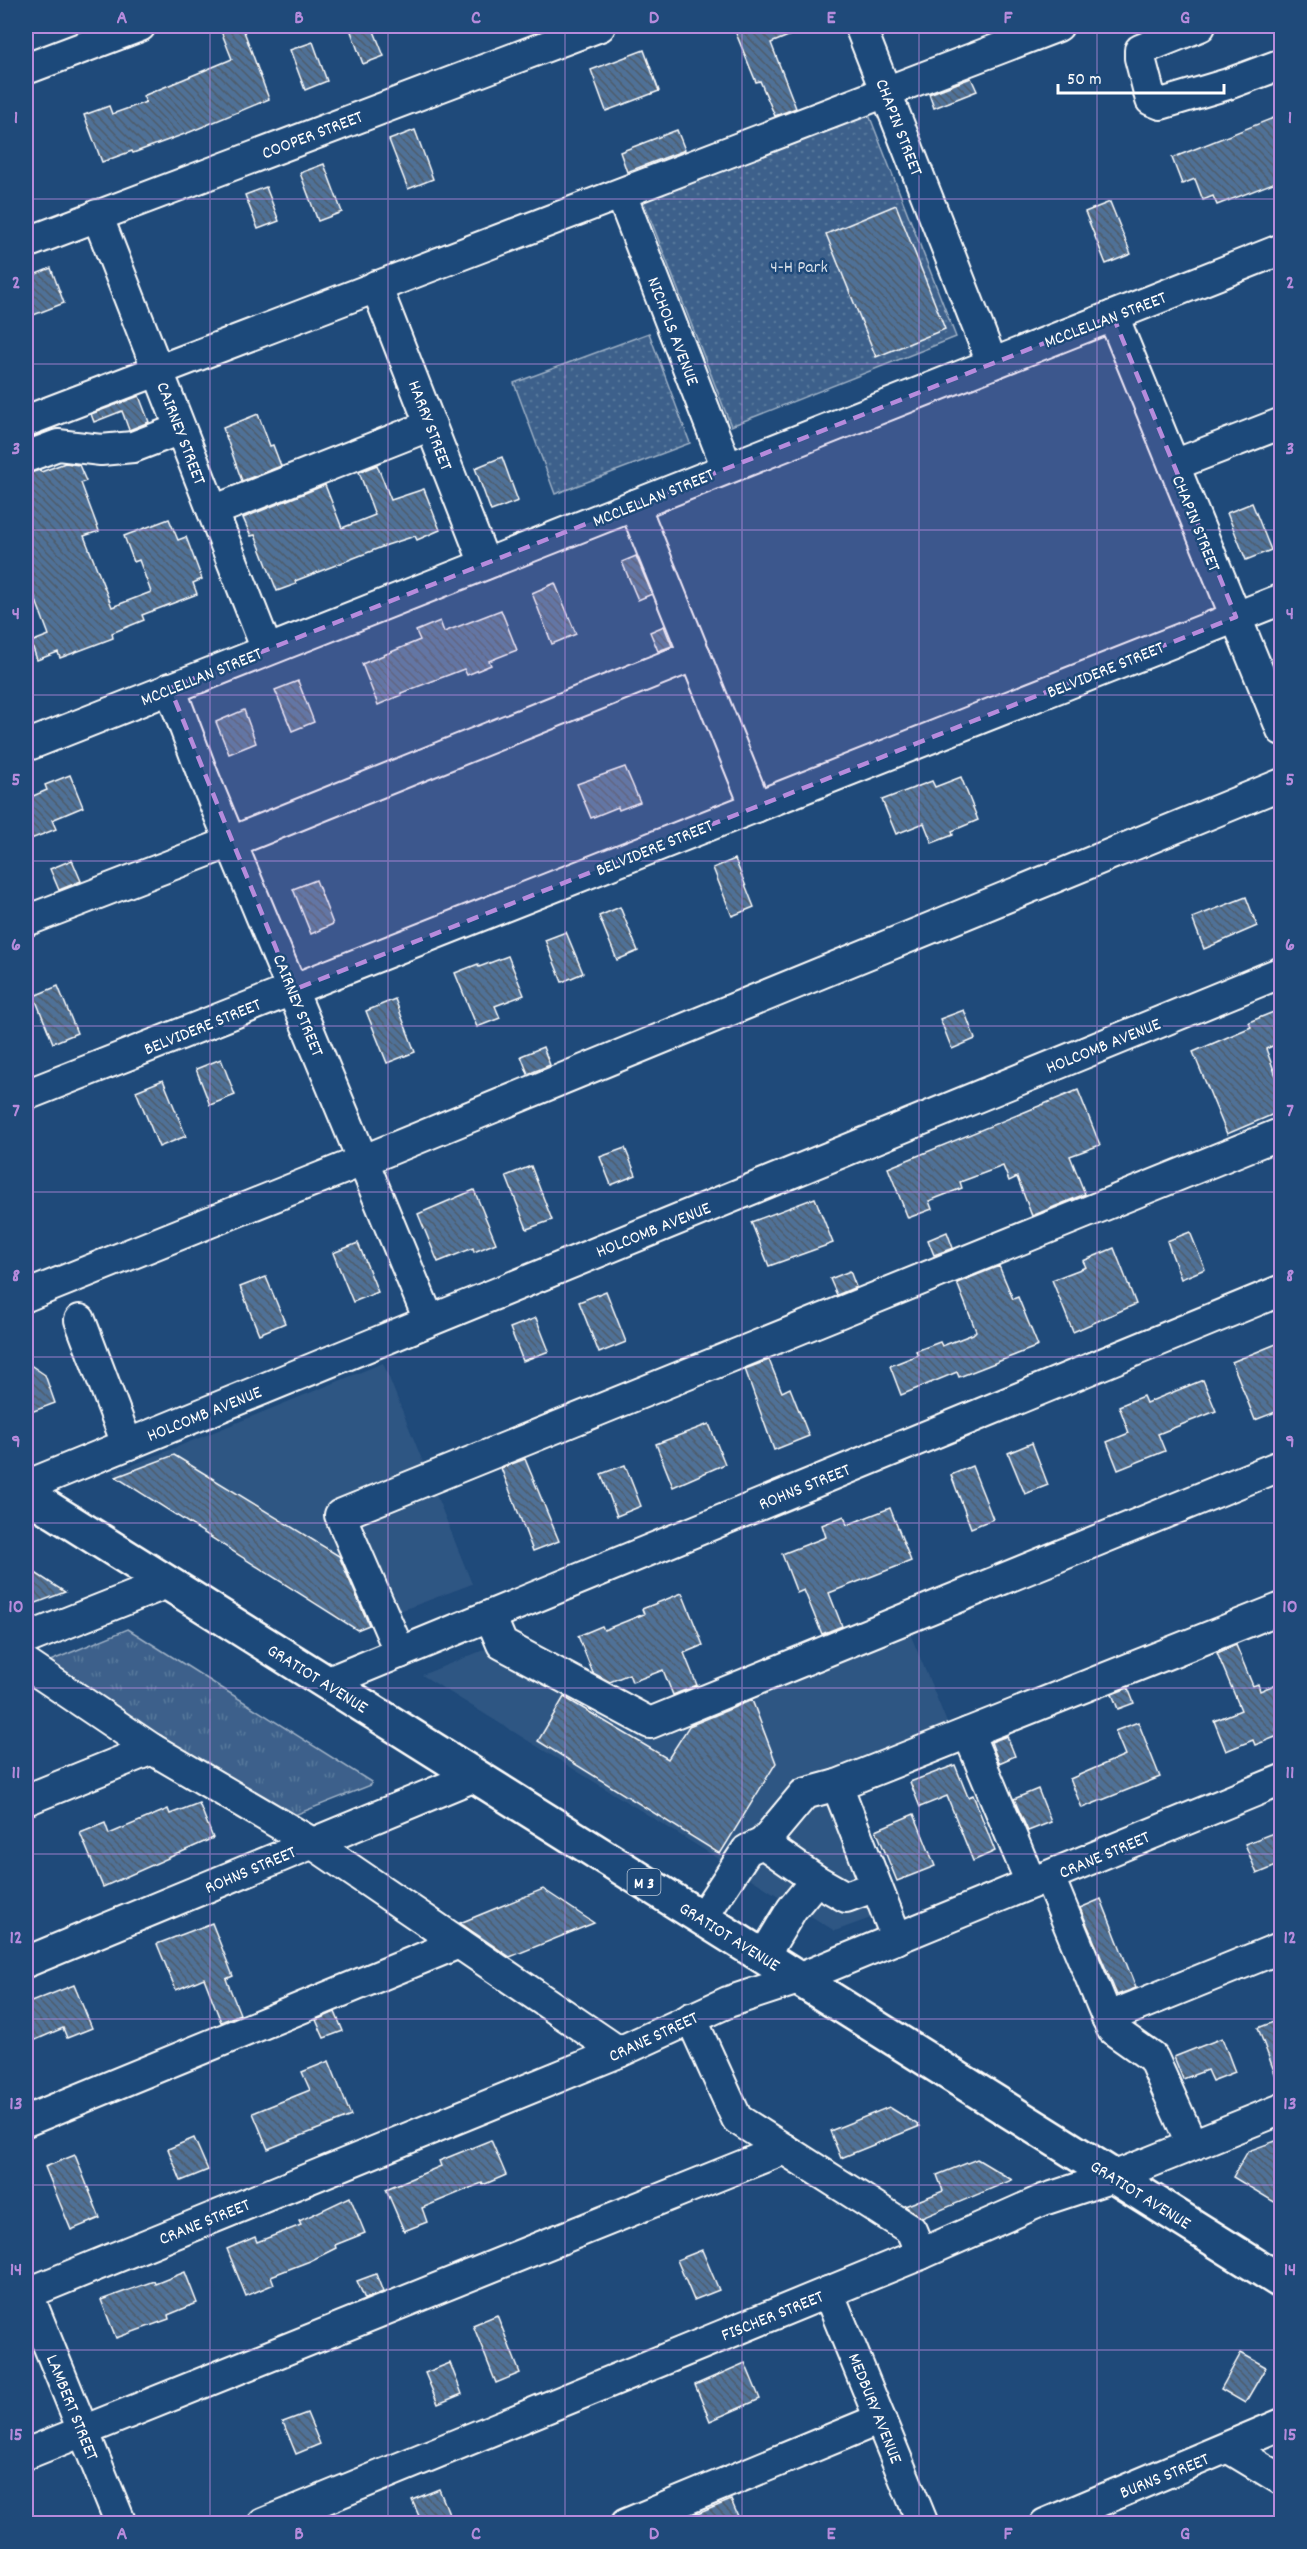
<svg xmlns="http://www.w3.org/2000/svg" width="1307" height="2549" viewBox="0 0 1307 2549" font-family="Dekko,sans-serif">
<defs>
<pattern id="grass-tufts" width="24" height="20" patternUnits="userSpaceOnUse" patternTransform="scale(1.5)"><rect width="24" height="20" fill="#3c618b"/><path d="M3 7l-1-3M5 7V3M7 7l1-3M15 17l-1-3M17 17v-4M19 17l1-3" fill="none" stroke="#59799c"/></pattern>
<pattern id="park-dots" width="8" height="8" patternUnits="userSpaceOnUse" patternTransform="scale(1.5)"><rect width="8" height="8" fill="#3c618b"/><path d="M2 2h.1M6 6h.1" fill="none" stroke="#59799c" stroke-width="1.8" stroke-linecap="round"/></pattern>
<pattern id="building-back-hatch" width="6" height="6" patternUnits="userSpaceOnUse" patternTransform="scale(1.5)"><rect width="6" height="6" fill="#507197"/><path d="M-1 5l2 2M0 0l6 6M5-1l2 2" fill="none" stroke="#4e5b6a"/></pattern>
</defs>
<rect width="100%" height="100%" fill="#1f4a7a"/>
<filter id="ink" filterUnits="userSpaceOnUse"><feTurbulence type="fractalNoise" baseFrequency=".0167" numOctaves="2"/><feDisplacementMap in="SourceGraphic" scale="12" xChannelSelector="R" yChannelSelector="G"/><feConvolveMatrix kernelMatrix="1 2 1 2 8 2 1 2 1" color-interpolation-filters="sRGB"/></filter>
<g filter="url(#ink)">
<g fill="#2e5683">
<path d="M383,1363L472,1584L360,1626L113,1473Z"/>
<path d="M904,1619L950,1730L842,1773L876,1916L835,1931L422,1675L496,1645L648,1729Z"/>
</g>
<path fill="url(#grass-tufts)" stroke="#9eb0c5" stroke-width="1.5" d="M128,1629L371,1782V1785L282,1820L38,1666Z"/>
<g fill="url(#park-dots)" stroke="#9eb0c5" stroke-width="1.5">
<path d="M866,107L956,337L731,426L641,195Z"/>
<path d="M649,333L690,443L555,494L514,383Z"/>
</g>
<g fill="url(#building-back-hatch)" stroke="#fff" stroke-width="1.5">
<path d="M219,26H242L269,99L190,132L133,153L132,151L102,162L84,115L109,106L112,114L146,102L143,96L232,59Z"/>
<path d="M349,26H372L384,56L363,64Z"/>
<path d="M733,26H813L771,43L796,108L775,116L760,81L756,82Z"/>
<path d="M313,42L327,81L305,90L290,50Z"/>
<path d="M644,50L659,91L606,111L591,70Z"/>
<path d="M971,78L977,91L934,108L929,94Z"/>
<path d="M1281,115V180L1217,205L1213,196L1203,200L1195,179L1182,184L1172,158Z"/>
<path d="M415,130L433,179L408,189L389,140Z"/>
<path d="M677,130L685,150L627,172L620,152Z"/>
<path d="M324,164L342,212L318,221L300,173Z"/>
<path d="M266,187L279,221L258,229L245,195Z"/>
<path d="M1110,202L1131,254L1106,264L1085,212Z"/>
<path d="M896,205L945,329L876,357L826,234Z"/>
<path d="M51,268L64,303L26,318V278Z"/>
<path d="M139,396L149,422L129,430L122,411L94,422L91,414Z"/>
<path d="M258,414L270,446L273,445L281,466L242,481L223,428Z"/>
<path d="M502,457L518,501L491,511L475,468Z"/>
<path d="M65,463L79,465L86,481L81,483L99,531L84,536L112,607L151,592L139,560L134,562L124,536L169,519L178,540L186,537L202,579L193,583L197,594L142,615L144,620L112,633L113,638L60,658L58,652L37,660L31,642L49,635L26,574V474L40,470L41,472Z"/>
<path d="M377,465L391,500L424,489L440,530L417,540L415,536L387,545L295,581L296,584L277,591L255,535L251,536L243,518L325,485L342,528L375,515L359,472Z"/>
<path d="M1252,503L1271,550L1246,560L1227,513Z"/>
<path d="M636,556L652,594L638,600L622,562Z"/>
<path d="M555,583L576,634L552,644L532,593Z"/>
<path d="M501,610L517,650L489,661L491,665L467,675L464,669L401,693V695L378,705L362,664L420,640L416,631L440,621L444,632Z"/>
<path d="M664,626L672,646L658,651L650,632Z"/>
<path d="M298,681L314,722L292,731L275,690Z"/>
<path d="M244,710L256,743L229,754L216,722Z"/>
<path d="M625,767L640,802L619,810L618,807L591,818L577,784Z"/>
<path d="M70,775L83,807L52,820L56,829L26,841V799L47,790L45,785Z"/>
<path d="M961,777L978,820L952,831L953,835L932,843L924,823L896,834L882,800L932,781L935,787Z"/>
<path d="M735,859L754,907L732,916L713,868Z"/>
<path d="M72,860L81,881L59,890L50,869Z"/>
<path d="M316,880L333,924L311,934L293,889Z"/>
<path d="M1246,897L1257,926L1204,949L1192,918Z"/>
<path d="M620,907L638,951L617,960L599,916Z"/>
<path d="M566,932L583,973L562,982L545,940Z"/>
<path d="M508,956L524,995L495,1006L500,1018L477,1027L455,973L478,964L479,967Z"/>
<path d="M58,986L77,1033L53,1043L34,996Z"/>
<path d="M395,999L415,1052L387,1063L366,1011Z"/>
<path d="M964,1010L975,1039L952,1049L940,1019Z"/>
<path d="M1276,1011L1281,1024V1042L1266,1049L1281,1089V1111L1227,1134L1193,1052L1251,1027L1249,1022Z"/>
<path d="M543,1047L550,1065L528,1074L521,1056Z"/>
<path d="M221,1059L235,1095L210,1105L196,1069Z"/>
<path d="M163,1080L186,1136L159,1147L136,1091Z"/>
<path d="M1078,1090L1100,1145L1070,1156L1085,1194L1032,1216L1017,1177L1009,1181L1003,1166L960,1182L962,1188L929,1201L932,1209L908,1218L888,1168Z"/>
<path d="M625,1148L636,1175L611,1185L600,1157Z"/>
<path d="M531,1166L552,1220L527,1229L506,1176Z"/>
<path d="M474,1190L496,1243L474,1252L473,1248L438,1262L418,1214Z"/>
<path d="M815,1198L833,1243L769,1266L751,1222Z"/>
<path d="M947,1232L953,1248L934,1255L928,1240Z"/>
<path d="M1190,1232L1205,1269L1181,1279L1167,1241Z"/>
<path d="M358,1243L378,1292L353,1302L333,1253Z"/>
<path d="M1114,1248L1136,1304L1073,1332L1052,1280L1086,1267L1083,1261Z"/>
<path d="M999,1266L1013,1299L1018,1297L1038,1346L959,1377L957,1372L901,1395L890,1366L918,1355L916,1351L940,1342L942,1346L973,1334L976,1331L957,1283Z"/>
<path d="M850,1271L856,1287L837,1295L830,1279Z"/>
<path d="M266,1277L285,1323L259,1334L240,1287Z"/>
<path d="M606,1291L626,1342L599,1353L579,1302Z"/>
<path d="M536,1318L549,1351L523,1361L510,1328Z"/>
<path d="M1281,1342V1410L1255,1420L1232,1362Z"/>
<path d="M769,1360L782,1392L790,1388L809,1436L774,1450L745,1369Z"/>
<path d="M26,1362L45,1375L55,1403L26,1414Z"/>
<path d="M1203,1380L1216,1411L1158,1434L1165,1451L1118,1470L1107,1442L1129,1433L1119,1406L1143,1396L1146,1403Z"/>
<path d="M709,1424L725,1464L673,1487L656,1444Z"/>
<path d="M1032,1443L1048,1485L1025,1494L1008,1453Z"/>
<path d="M174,1455L339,1556L369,1625L357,1630L116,1477Z"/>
<path d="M525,1459L559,1541L533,1551L501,1468Z"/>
<path d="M625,1465L641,1506L617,1516L601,1474Z"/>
<path d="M972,1466L993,1519L971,1528L951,1475Z"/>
<path d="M890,1508L911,1561L829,1593L842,1626L822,1634L804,1590L797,1593L782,1554L826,1537L822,1525L844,1516L847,1525Z"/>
<path d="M26,1567L65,1592L26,1607Z"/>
<path d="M682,1593L703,1645L684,1653L697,1685L673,1695L663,1670L632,1682L629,1674L610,1682L593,1673L578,1636L602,1626L604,1630L644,1614L642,1609Z"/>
<path d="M1236,1645L1253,1686L1258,1684L1260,1691L1281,1682V1727L1276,1729L1278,1736L1255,1745L1253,1740L1226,1751L1214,1721L1241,1710L1217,1653Z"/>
<path d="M1128,1688L1134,1703L1118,1709L1112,1694Z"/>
<path d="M564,1697L668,1759L689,1726L752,1700L776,1763L720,1854L538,1741Z"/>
<path d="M1138,1722L1160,1777L1082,1808L1070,1779L1125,1755L1115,1731Z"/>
<path d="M1007,1736L1015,1756L999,1763L991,1742Z"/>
<path d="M955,1765L968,1797L973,1795L995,1851L973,1861L947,1796L920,1807L910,1782Z"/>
<path d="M1038,1789L1051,1822L1028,1831L1014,1799Z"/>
<path d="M199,1803L213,1838L103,1887L80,1833L105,1823L109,1834L168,1809L170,1814Z"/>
<path d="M914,1814L935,1866L897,1881L876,1830Z"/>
<path d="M1281,1830V1864L1257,1874L1245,1844Z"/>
<path d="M543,1889L594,1923L510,1957L460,1923Z"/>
<path d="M1101,1899L1136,1988L1117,1995L1080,1908Z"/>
<path d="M212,1923L233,1976L226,1979L240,2014L221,2022L204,1978L176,1990L157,1944Z"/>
<path d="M74,1985L92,2028L67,2038L63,2028L26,2044V2004Z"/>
<path d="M335,2012L343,2031L324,2038L316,2020Z"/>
<path d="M1281,2019V2086L1280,2087L1258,2028Z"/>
<path d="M1222,2038L1235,2072L1212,2081L1207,2070L1183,2079L1174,2057Z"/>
<path d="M329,2061L351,2116L268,2149L253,2113L310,2090L302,2072Z"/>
<path d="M889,2107L920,2126L841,2158L830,2131Z"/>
<path d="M194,2138L208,2170L181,2181L168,2149Z"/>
<path d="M1281,2139V2206L1233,2177L1248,2151Z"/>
<path d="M491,2140L506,2175L483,2185L482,2183L422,2208L427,2222L404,2231L386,2189L441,2166L439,2161Z"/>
<path d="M75,2155L100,2218L71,2230L45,2167Z"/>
<path d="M977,2159L1012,2180L922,2218L905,2206L943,2191L937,2175Z"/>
<path d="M350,2197L365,2233L335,2245L336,2248L310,2261L271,2276L274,2284L246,2296L227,2249L255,2237L257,2242L301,2225L299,2221Z"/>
<path d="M702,2250L719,2290L694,2300L677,2260Z"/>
<path d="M185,2272L197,2303L168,2315L169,2319L116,2338L101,2300L154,2281L155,2284Z"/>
<path d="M376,2274L383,2292L365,2299L357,2281Z"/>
<path d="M497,2315L520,2373L496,2383L473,2325Z"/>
<path d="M1241,2353L1266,2367L1245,2403L1221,2389Z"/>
<path d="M450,2363L462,2394L438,2404L425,2373Z"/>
<path d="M745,2363L760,2399L710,2421L695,2385Z"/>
<path d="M307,2413L320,2444L296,2454L283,2422Z"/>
<path d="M439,2489L453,2523H422L412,2500Z"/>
<path d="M731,2500L741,2523H676Z"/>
</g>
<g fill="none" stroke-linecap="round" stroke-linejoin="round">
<defs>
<g id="minor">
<path d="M860,26L992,363"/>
<path d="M1200,26L1140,50V58L1151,100L1161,104L1228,84L1282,64"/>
<path d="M26,69L140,26"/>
<path d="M621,194L727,468"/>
<path d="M97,215L267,650"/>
<path d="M26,243L600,26"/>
<path d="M376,286L485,564"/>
<path d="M1113,316L1282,730"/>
<path d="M26,421L1058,26"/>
<path d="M26,457L58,445L101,450L133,447L180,429"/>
<path d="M1174,465L1282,423"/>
<path d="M634,505L756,807"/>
<path d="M213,511L431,425"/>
<path d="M170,688L204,778L429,1320"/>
<path d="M26,746L1282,249"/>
<path d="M26,921L231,842L695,655"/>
<path d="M26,1095L1282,599"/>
<path d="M26,1296L362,1161L1282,784"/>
<path d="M80,1320L127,1444"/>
<path d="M26,1486L1282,972"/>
<path d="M490,1616L502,1644L650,1723L1282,1465"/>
<path d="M26,1639L167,1583"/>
<path d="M400,1653L340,1515L1282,1133"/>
<path d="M26,1664L152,1749L312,1843L619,2052"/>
<path d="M326,1683L1282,1290"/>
<path d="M968,1733L1031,1883"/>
<path d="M26,1800L152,1749"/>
<path d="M763,1843L804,1794L837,1785"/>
<path d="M1049,1877L1112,2029L1153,2058L1192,2145"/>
<path d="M816,1880L846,1897L876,1886"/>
<path d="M702,1918L747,1850L763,1843L816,1880L792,1909L763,1957"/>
<path d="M897,1939L837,1785L1282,1608"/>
<path d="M26,1962L475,1776"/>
<path d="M691,2018L737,2119L911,2230L921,2254"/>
<path d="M1107,2018L1282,1947"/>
<path d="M26,2121L459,1943"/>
<path d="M26,2290L121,2524"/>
<path d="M828,2292L923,2524"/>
<path d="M26,2294L619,2052L728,2002L798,1979L1282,1780"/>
<path d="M1229,2448L1282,2480"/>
<path d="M26,2454L784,2149"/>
<path d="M263,2524L921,2254L1043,2200L1113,2177L1282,2109"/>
<path d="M626,2524L880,2419"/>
<path d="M1045,2524L1282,2424"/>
</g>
<path id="major" d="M26,1494L1282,2282"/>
</defs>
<use href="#minor" stroke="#fff" stroke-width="34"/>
<use href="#major" stroke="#fff" stroke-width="38"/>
<use href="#minor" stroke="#1f4a7a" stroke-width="30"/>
<use href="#major" stroke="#1f4a7a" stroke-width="33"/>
</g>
</g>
<path fill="#b68bdc" fill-opacity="0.2" stroke="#b68bdc" stroke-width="4.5" stroke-dasharray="12 8" stroke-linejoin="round" d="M1113,316L1236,617L293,990L170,688Z"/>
<path fill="none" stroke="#b68bdc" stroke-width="1.5" stroke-opacity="0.55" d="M210,26V2524M388,26V2524M565,26V2524M742,26V2524M919,26V2524M1097,26V2524M26,199H1282M26,364H1282M26,530H1282M26,695H1282M26,861H1282M26,1026H1282M26,1192H1282M26,1357H1282M26,1523H1282M26,1688H1282M26,1854H1282M26,2019H1282M26,2185H1282M26,2350H1282"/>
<g text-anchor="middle" stroke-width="5" stroke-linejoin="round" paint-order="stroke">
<rect fill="#1f4a7a" stroke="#bcc9d7" stroke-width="1.5" x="627.5" y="1869" width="33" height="26" rx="4.5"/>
<g font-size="16" font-weight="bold" fill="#fff">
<text x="644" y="1888">M 3</text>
</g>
<g font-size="18" fill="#fff" stroke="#1f4a7a">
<text transform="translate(900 127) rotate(69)" y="6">CHAPIN STREET</text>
<text transform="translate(312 134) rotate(-21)" y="6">COOPER STREET</text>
<text transform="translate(1105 319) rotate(-21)" y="6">MCCLELLAN STREET</text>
<text transform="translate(674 331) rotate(69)" y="6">NICHOLS AVENUE</text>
<text transform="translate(431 425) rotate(69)" y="6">HARRY STREET</text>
<text transform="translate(182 433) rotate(69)" y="6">CAIRNEY STREET</text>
<text transform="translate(653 497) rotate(-22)" y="6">MCCLELLAN STREET</text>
<text transform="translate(1197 523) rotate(68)" y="6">CHAPIN STREET</text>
<text transform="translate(1105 669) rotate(-22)" y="6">BELVIDERE STREET</text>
<text transform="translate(201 676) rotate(-22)" y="6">MCCLELLAN STREET</text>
<text transform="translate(654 847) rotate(-22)" y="6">BELVIDERE STREET</text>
<text transform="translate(299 1005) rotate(68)" y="6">CAIRNEY STREET</text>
<text transform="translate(202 1026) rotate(-22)" y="6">BELVIDERE STREET</text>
<text transform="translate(1103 1045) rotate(-22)" y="6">HOLCOMB AVENUE</text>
<text transform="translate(653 1229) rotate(-22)" y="6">HOLCOMB AVENUE</text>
<text transform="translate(204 1413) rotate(-22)" y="6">HOLCOMB AVENUE</text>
<text transform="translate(804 1486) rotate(-22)" y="6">ROHNS STREET</text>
<text transform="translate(318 1678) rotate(32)" y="6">GRATIOT AVENUE</text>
<text transform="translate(1104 1854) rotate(-23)" y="6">CRANE STREET</text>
<text transform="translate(250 1869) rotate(-23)" y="6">ROHNS STREET</text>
<text transform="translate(730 1936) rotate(32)" y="6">GRATIOT AVENUE</text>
<text transform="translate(653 2036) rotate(-25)" y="6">CRANE STREET</text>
<text transform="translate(1141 2194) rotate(32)" y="6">GRATIOT AVENUE</text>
<text transform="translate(204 2221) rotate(-22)" y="6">CRANE STREET</text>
<text transform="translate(772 2315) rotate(-22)" y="6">FISCHER STREET</text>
<text transform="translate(73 2407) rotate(68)" y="6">LAMBERT STREET</text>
<text transform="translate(876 2408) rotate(68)" y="6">MEDBURY AVENUE</text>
<text transform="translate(1164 2475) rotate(-22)" y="6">BURNS STREET</text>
</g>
<g font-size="18" fill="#d8dfe8" stroke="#1f4a7a">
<text x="799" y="272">4-H Park</text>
</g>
</g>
<rect width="1307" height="2549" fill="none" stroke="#1f4a7a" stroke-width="66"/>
<path d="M1058 84v9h166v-9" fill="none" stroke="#ffffff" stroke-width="3"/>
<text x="1067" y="84" font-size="18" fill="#ffffff" stroke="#1f4a7a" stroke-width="4.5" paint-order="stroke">50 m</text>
<rect x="33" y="33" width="1241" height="2483" fill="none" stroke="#b68bdc" stroke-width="2"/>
<g font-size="20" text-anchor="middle" font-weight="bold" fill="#b68bdc">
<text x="122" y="23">A</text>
<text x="299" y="23">B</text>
<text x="476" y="23">C</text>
<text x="654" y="23">D</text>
<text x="831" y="23">E</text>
<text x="1008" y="23">F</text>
<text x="1185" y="23">G</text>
<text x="16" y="123">1</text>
<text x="1290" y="123">1</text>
<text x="16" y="288">2</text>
<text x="1290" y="288">2</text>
<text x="16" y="454">3</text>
<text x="1290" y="454">3</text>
<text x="16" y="619">4</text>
<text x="1290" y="619">4</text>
<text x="16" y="785">5</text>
<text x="1290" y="785">5</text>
<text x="16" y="950">6</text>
<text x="1290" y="950">6</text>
<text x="16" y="1116">7</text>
<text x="1290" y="1116">7</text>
<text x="16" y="1281">8</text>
<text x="1290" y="1281">8</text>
<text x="16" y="1447">9</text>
<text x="1290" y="1447">9</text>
<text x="16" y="1612">10</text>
<text x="1290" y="1612">10</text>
<text x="16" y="1778">11</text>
<text x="1290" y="1778">11</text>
<text x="16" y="1943">12</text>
<text x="1290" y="1943">12</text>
<text x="16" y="2109">13</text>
<text x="1290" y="2109">13</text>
<text x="16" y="2275">14</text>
<text x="1290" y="2275">14</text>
<text x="16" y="2440">15</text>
<text x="1290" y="2440">15</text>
<text x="122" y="2539">A</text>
<text x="299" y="2539">B</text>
<text x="476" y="2539">C</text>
<text x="654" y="2539">D</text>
<text x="831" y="2539">E</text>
<text x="1008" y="2539">F</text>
<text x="1185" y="2539">G</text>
</g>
</svg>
